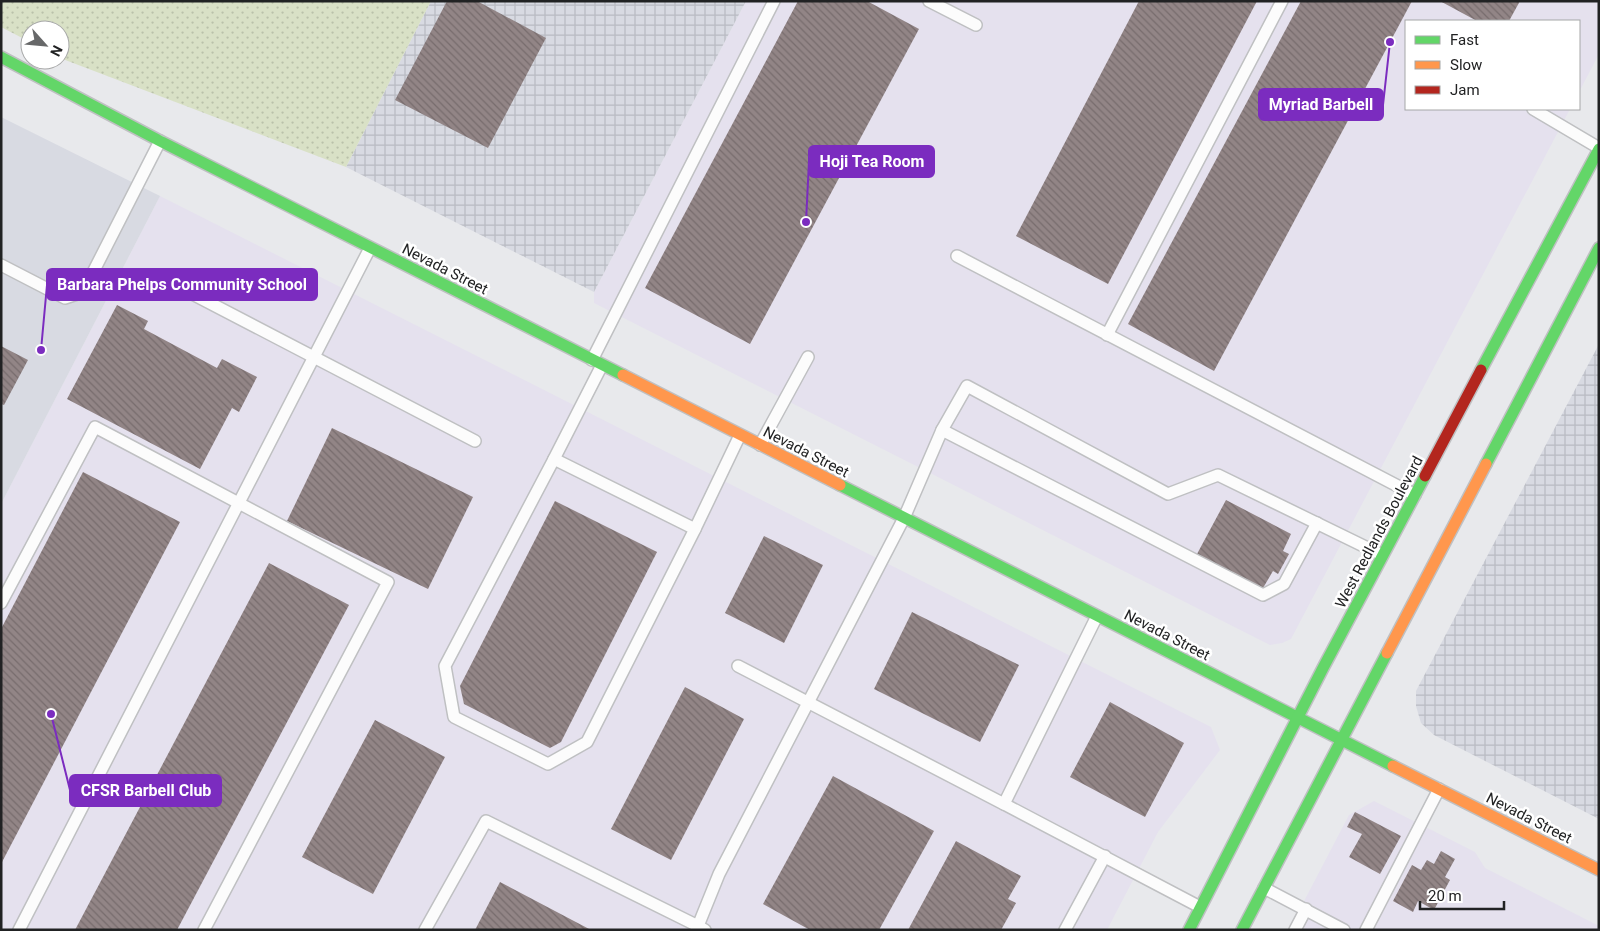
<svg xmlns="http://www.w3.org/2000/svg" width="1600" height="931" viewBox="0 0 1600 931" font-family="Roboto,sans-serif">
<defs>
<pattern id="industrial-grid" width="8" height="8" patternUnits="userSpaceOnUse" patternTransform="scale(1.25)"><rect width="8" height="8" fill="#d8dae2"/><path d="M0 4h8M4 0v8" fill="none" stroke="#b9bbc2"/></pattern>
<pattern id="grass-dots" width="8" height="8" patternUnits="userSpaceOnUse" patternTransform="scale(1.25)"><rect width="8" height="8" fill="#d9e1c6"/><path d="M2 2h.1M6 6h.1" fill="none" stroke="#bac1aa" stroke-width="1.8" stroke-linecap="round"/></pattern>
<pattern id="building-back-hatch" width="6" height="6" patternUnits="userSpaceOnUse" patternTransform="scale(1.25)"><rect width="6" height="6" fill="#928586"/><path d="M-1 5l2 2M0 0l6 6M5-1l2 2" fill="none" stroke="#776c6d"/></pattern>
</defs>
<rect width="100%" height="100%" fill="#e8e9ec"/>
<g fill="#e5e1ee">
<path d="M746,1H1599V54L1579,92V21H1406V109H1570L1291,639L1282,643L1270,645L594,303V292Z"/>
<path d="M160,196L1211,727L1220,750L1158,832L1107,930H1V504Z"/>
<path d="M1374,801L1475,852L1485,868L1599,926V930H1289L1349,815Z"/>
</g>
<g fill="url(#industrial-grid)">
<path d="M431,1H746L594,292L346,167Z"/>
<path d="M1599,344V819L1434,735L1421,723L1416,706V691Z"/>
</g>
<path fill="#d8dae2" d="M1,117L160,196L1,504Z"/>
<path fill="url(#grass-dots)" d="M1,1H431L346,167L60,58V30H30V42L1,27Z"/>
<g fill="url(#building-back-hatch)">
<path d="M447,1H477L546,38L488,148L395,100Z"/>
<path d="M798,1H867L919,29L750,344L645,288Z"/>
<path d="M1139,1H1257L1108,284L1016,236Z"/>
<path d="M1301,1H1412L1214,371L1128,324Z"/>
<path d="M1440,1H1520L1509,21H1477Z"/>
<path d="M117,305L148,321L144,329L217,368L222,359L257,377L239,412L232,408L200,469L67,399Z"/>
<path d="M1,346L28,360L4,405L1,404Z"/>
<path d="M332,428L473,497L428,589L287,521Z"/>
<path d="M83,472L180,522L1,864V629Z"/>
<path d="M1226,500L1291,534L1283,551L1289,554L1278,574L1273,571L1263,588L1197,554Z"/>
<path d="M555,501L657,552L561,742L550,748L464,704L460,686Z"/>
<path d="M764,536L823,565L784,643L725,613Z"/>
<path d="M269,563L349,605L177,930H75Z"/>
<path d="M912,612L1019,665L980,742L874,689Z"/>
<path d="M685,687L744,719L671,860L611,829Z"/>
<path d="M1110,702L1184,743L1145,817L1070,777Z"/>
<path d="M375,720L445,757L373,894L302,857Z"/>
<path d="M833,776L934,831L879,930H810L763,904Z"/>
<path d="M1355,812L1401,836L1380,874L1349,857L1362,834L1347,827Z"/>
<path d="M956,841L1021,876L1008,899L1016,903L1001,930H908Z"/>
<path d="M1441,851L1455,859L1445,877L1450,880L1434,910L1418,901L1413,912L1393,901L1412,865L1421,870L1427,860L1434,864Z"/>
<path d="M500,882L591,930H475Z"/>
</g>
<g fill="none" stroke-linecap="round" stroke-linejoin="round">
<defs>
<g id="lane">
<path d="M929,1L976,25"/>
<path d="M1533,109L1599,148"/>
<path d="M957,256L1415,495"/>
<path d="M1,265L65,298L83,292L160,141"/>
<path d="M158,276L475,441"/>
<path d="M1107,335L1282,1"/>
<path d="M592,360L774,1"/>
<path d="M602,365L554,459L695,529L740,435"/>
<path d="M942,430L1263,595L1284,584L1317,523"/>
<path d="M760,445L808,357"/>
<path d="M554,459L445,666L454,717L548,764L587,742L695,529"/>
<path d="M1,603L95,427L388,582L204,930"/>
<path d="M738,666L1004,804L1097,616"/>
<path d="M1004,804L1200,907"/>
<path d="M1264,888L1344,930"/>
<path d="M19,930L370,248"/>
<path d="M425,930L486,821L698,926L696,930"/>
<path d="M705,930L698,926L719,874L904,518L942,430L967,386L1168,494L1218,475L1382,555"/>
<path d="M1065,930L1105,856"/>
<path d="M1295,930L1306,909"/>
<path d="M1366,930L1439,789"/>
</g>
<g id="fast">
<path d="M1,57L160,141L623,375"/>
<path d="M1481,370L1599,149"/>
<path d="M1486,464L1599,248"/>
<path d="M840,485L1393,766"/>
<path d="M1189,930L1323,668L1425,476"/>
<path d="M1242,930L1387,653"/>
</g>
<g id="slow">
<path d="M623,375L840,485"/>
<path d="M1387,653L1486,464"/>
<path d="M1393,766L1599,870"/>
</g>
<path id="jam" d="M1425,476L1481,370"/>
</defs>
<use href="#lane" stroke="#bfc0c2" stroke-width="14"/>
<use href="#fast" stroke="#bfc0c2" stroke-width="14"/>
<use href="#slow" stroke="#bfc0c2" stroke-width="14"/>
<use href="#jam" stroke="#bfc0c2" stroke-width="14"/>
<use href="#lane" stroke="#fcfcfc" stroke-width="11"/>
<use href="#fast" stroke="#63d668" stroke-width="11"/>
<use href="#slow" stroke="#ff974d" stroke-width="11"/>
<use href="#jam" stroke="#b3261e" stroke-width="11"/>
</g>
<g text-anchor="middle" stroke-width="5" stroke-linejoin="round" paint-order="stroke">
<g font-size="15" fill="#212223" stroke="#fff">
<text transform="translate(445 269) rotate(27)" y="5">Nevada Street</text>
<text transform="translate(806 452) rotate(27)" y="5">Nevada Street</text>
<text transform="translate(1379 532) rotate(-62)" y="5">West Redlands Boulevard</text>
<text transform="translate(1167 635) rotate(27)" y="5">Nevada Street</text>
<text transform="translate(1529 818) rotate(27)" y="5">Nevada Street</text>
</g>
</g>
<path fill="none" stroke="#7b2cbf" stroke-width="2" d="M1390 42L1383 105M806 222L809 161M41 350L47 285M51 714L70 790"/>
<g fill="#7b2cbf" stroke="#fff" stroke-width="2">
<circle cx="1390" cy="42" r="5"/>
<circle cx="806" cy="222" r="5"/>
<circle cx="41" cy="350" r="5"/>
<circle cx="51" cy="714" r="5"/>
</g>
<g fill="#7b2cbf" stroke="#7b2cbf" stroke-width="2">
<rect x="1259" y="89" width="124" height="31" rx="5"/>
<rect x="809" y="146" width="125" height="31" rx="5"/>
<rect x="47" y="269" width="270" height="31" rx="5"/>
<rect x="70" y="775" width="151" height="31" rx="5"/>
</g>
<g font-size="16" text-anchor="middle" font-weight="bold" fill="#fff">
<text x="1321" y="110">Myriad Barbell</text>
<text x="872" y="167">Hoji Tea Room</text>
<text x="182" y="290">Barbara Phelps Community School</text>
<text x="146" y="796">CFSR Barbell Club</text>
</g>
<rect width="1600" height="931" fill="none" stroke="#212223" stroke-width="5"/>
<rect x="1405" y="20" width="175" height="90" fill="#ffffff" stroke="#a6a7a7"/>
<rect x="1415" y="36" width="25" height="8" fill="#63d668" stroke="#a6a7a7"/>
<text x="1450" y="45" font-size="15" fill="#212223">Fast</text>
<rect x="1415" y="61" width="25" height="8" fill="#ff974d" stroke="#a6a7a7"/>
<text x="1450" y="70" font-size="15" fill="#212223">Slow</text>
<rect x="1415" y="86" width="25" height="8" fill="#b3261e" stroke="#a6a7a7"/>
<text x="1450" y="95" font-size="15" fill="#212223">Jam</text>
<g transform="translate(45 45) rotate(117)"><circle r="24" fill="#ffffff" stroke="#a6a7a7"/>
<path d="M0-4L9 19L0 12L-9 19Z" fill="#676869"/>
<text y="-8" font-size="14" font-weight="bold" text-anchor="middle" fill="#212223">N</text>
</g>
<path d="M1420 901v8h84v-8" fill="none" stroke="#212223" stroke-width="2.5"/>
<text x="1428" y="901" font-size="15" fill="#212223" stroke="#ffffff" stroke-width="4" paint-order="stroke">20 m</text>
</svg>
